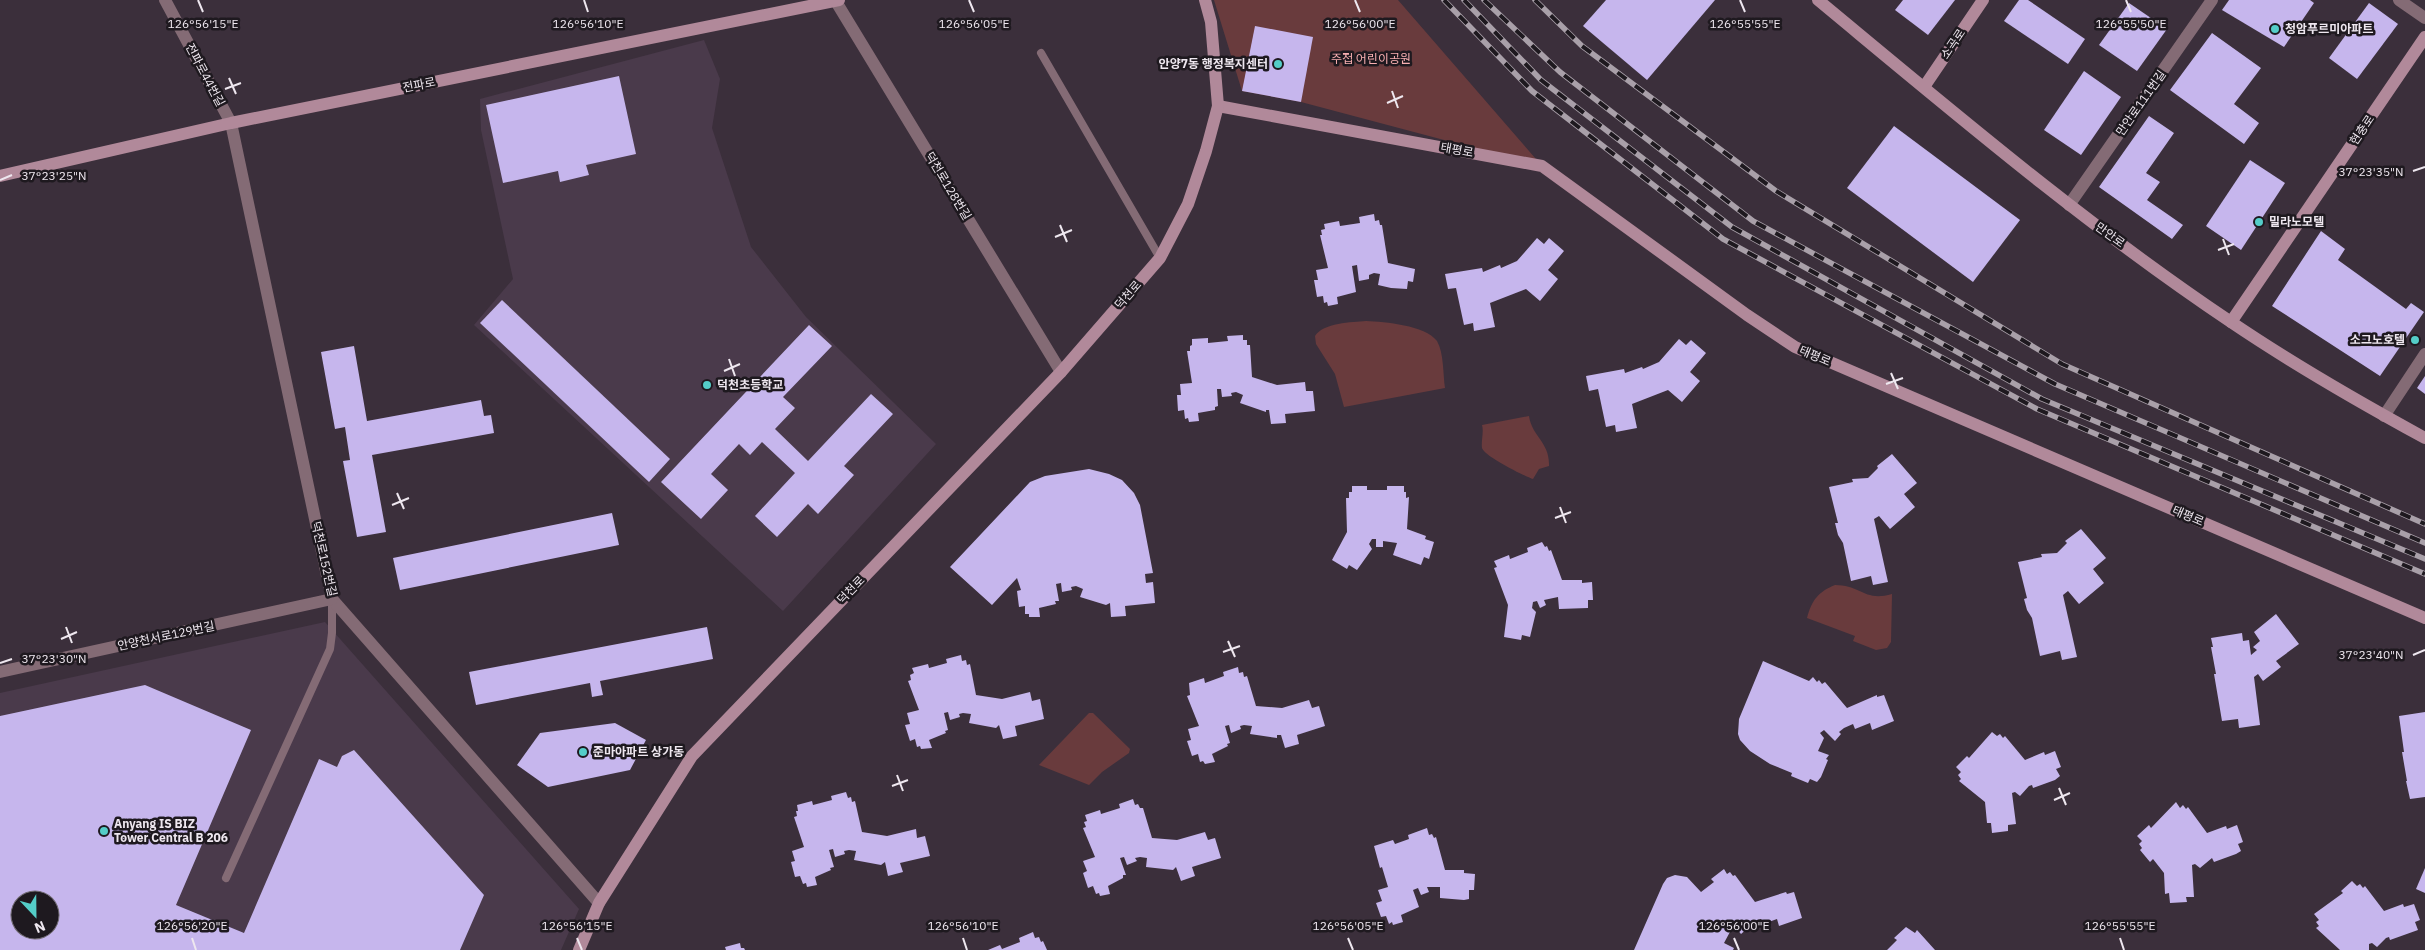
<svg xmlns="http://www.w3.org/2000/svg" width="2425" height="950" viewBox="0 0 2425 950" font-family="'IBM Plex Sans','Noto Sans KR',sans-serif">
<rect width="100%" height="100%" fill="#3b2f3b"/>
<g fill="#4a3a4b" fill-rule="evenodd">
<path d="M704,40L720,79L712,128L751,247L806,317L936,444L783,611L474,325L513,279L481,130L480,99Z"/>
<path d="M325,622L579,909L561,950H0V693ZM20,900H50V930H20Z"/>
</g>
<g fill="#693b3d">
<path d="M1214,0H1398L1542,166L1301,102L1242,91Z"/>
<path d="M1366,321C1385,322 1425,325 1437,341C1444,353 1443,375 1445,388L1344,407L1335,374L1316,344L1315,336C1323,323 1352,322 1366,321Z"/>
<path d="M1529,416C1532,437 1550,442 1549,466L1539,469L1533,479C1524,476 1484,456 1482,448C1481,441 1484,432 1482,425Z"/>
<path d="M1835,585C1861,585 1864,602 1892,594L1891,642L1887,648L1876,650L1853,641L1855,636L1807,618C1812,600 1818,592 1835,585Z"/>
<path d="M1089,713H1093L1130,749L1129,753L1102,772L1089,785L1039,765Z"/>
</g>
<g fill="#c6b6ed" fill-rule="evenodd">
<path d="M1606,0H1715L1647,80L1583,26Z"/>
<path d="M1903,0H1955L1928,35L1895,10Z"/>
<path d="M2019,0H2028L2085,39L2068,64L2004,21Z"/>
<path d="M2229,0H2310L2314,3L2284,47L2222,10Z"/>
<path d="M2129,3L2167,29L2137,71L2099,45Z"/>
<path d="M2369,3L2398,24L2357,79L2329,58Z"/>
<path d="M1255,26L1313,37L1301,102L1242,91Z"/>
<path d="M2212,33L2261,68L2234,104L2259,123L2244,144L2170,90Z"/>
<path d="M2084,71L2121,97L2081,155L2044,130Z"/>
<path d="M619,76L636,154L586,165L589,175L560,182L558,171L503,183L486,105Z"/>
<path d="M2149,116L2174,133L2146,173L2160,182L2147,200L2183,225L2172,239L2099,187Z"/>
<path d="M1894,126L2020,220L1973,282L1847,188Z"/>
<path d="M2250,160L2285,183L2241,250L2206,226Z"/>
<path d="M1374,214L1375,221L1379,220L1380,225H1382L1388,263L1415,269L1413,282L1408,281L1407,289L1391,288L1378,285L1380,274L1374,273L1369,275V279L1359,281L1357,265L1352,266L1356,292L1337,297L1338,304L1328,306L1327,302L1324,303L1323,296L1317,297L1314,280H1318L1316,270L1328,268L1320,235H1322L1321,230L1325,229L1324,224L1339,221L1340,226L1360,223L1359,217Z"/>
<path d="M2321,231L2345,249L2338,260L2406,309L2411,303L2424,312L2380,376L2272,306Z"/>
<path d="M1537,238L1544,244L1549,238L1564,251L1548,270L1558,279L1540,301L1526,289L1490,303L1495,327L1474,331L1473,323L1464,325L1456,288L1448,289L1445,274L1482,268L1483,272L1500,265L1501,268L1517,261Z"/>
<path d="M502,300L670,459L649,482L480,323Z"/>
<path d="M809,325L832,346L783,397L795,408L775,429L808,461L871,394L893,414L844,466L854,475L818,514L808,504L777,537L755,516L795,473L762,442L750,455L739,444L711,474L728,490L701,519L661,482Z"/>
<path d="M1243,335V340H1247V345H1250L1252,377L1277,385L1305,382L1306,391H1313L1315,411L1285,414L1286,423L1271,424L1269,410H1266V412L1240,403L1243,395L1236,392L1231,393L1232,396L1222,397L1221,389H1217L1218,406L1215,407V410L1198,413L1199,421L1189,422L1188,418L1185,419L1184,410L1178,411L1177,395H1181L1180,384L1192,383L1187,351H1190V346L1192,345V339L1208,338V343L1228,341L1227,336Z"/>
<path d="M1679,339L1686,345L1691,340L1706,353L1690,372L1700,381L1682,402L1668,390L1632,404L1637,428L1616,432L1615,425L1606,427L1598,389L1589,391L1586,376L1624,369L1625,373L1642,367L1643,369L1659,362Z"/>
<path d="M354,346L367,421L481,400L484,416L491,415L494,433L372,455L386,532L357,537L343,461L350,460L345,427L335,429L321,352Z"/>
<path d="M2425,376V394L2417,388Z"/>
<path d="M1892,454L1917,483L1904,494L1915,507L1890,529L1879,516L1874,519L1888,582L1873,585L1871,576L1851,581L1843,543L1838,535L1835,523H1838L1829,487L1853,482L1852,479L1868,478L1878,468L1877,466Z"/>
<path d="M1089,469L1109,474L1122,480L1134,493L1140,505L1153,573L1145,574L1146,583L1153,582L1155,603L1125,606L1126,616L1111,617L1110,603L1106,605L1080,597L1083,589L1076,586L1071,587L1072,590L1062,592L1061,583L1056,584L1059,601H1055L1056,604L1039,608L1040,617H1029V614H1025V606L1019,607L1017,591L1021,590L1017,578L992,605L950,567L1030,482L1045,476Z"/>
<path d="M1352,486H1367V490H1387V486H1404V492H1406V498L1409,497L1407,529L1426,536L1425,539L1434,542L1429,559L1424,557L1421,565L1393,555L1397,543L1383,541V547H1376V539H1372L1369,544L1372,549L1357,570L1349,565L1347,569L1332,560L1347,532L1346,498H1349V492H1352Z"/>
<path d="M612,513L619,545L400,590L393,558Z"/>
<path d="M2081,529L2106,558L2093,569L2104,583L2079,604L2068,591L2063,595L2077,657L2062,660L2060,651L2040,656L2032,618L2027,610L2024,599L2027,598L2018,562L2042,557L2041,554L2057,553L2067,543L2065,541Z"/>
<path d="M1542,542L1545,547L1547,546L1549,551L1551,550L1562,580H1582V583L1592,582L1593,600H1588V608L1559,609L1558,597L1544,600L1546,605L1540,608L1537,601L1533,602L1532,608L1536,612L1530,637L1522,635L1521,640L1504,637L1508,605L1494,568L1497,567L1494,561L1509,555L1510,559L1528,552L1527,548Z"/>
<path d="M2276,614L2299,644L2276,661L2281,667L2263,681L2258,674L2254,677L2260,725L2239,728L2238,719L2222,721L2214,674H2216L2211,647H2213L2211,638L2242,633L2243,641L2249,640L2251,655L2257,650L2253,647L2260,641L2254,632Z"/>
<path d="M707,627L713,659L600,681L603,695L592,697L590,683L476,705L469,672Z"/>
<path d="M961,655L962,661L966,660L967,665L970,664L976,695L1002,699L1030,692L1032,701L1040,699L1044,719L1015,726L1017,736L1003,739L999,725L996,728L969,723L971,714L963,713L959,714L960,717L950,720L948,712L944,713L948,730L945,731L946,733L929,740L932,748L921,749L920,746L917,747L915,739L910,741L905,725L910,724L907,713L919,710L908,681L911,680L910,675L914,673L912,668L928,664L929,668L947,663L946,659Z"/>
<path d="M1763,661L1809,681L1813,677L1817,682L1819,680L1822,684L1825,682L1847,708L1877,695V697L1884,695L1894,721L1872,730L1870,723L1855,729L1853,724L1844,728L1839,732L1841,734L1835,741L1824,730L1820,733L1824,738L1818,751L1829,755L1826,759L1828,760L1821,777L1817,782L1810,779L1808,783L1791,776L1792,773L1770,764L1750,751L1740,740L1738,734L1739,719Z"/>
<path d="M1238,667L1239,673L1243,672L1244,677L1247,676L1256,706L1282,708L1309,700L1312,708L1319,706L1325,726L1297,735L1299,744L1285,748L1281,735H1277V738L1250,734L1252,726L1244,725L1240,726L1241,729L1231,733L1229,725L1225,726L1230,743L1227,744L1228,746L1212,754L1215,762L1205,764L1203,761L1200,762L1198,754L1192,756L1187,741L1191,740L1188,729L1199,726L1187,696L1190,695L1189,683L1204,678L1205,683L1224,676L1223,672Z"/>
<path d="M145,685L251,730L176,905L244,933L319,759L337,767L342,756L354,750L484,895L460,950H0V716ZM20,900H50V930H20Z"/>
<path d="M2425,712V797L2410,799L2406,781H2407L2402,752H2404L2399,716Z"/>
<path d="M615,723L646,740L630,770L548,787L517,765L540,733Z"/>
<path d="M1992,732L1997,736L2000,734L2003,738L2005,736L2025,760L2044,752L2045,755L2055,751L2061,767L2056,769L2060,776L2055,780L2033,788L2032,785L2029,786L2020,796L2015,792L2012,793L2016,824L2008,825V831L1992,833L1991,823H1987L1985,802L1959,781L1961,779L1958,775L1961,772L1956,767L1967,756L1969,758Z"/>
<path d="M846,792L848,798L851,797L852,802L855,801L862,832L887,836L916,829L917,838L925,836L930,856L900,863L903,872L888,876L885,862L881,865L854,860L856,851L849,850L844,851L845,854L835,857L833,849L829,850L834,867L830,868L831,870L815,877L817,885L807,887L806,883L803,884L800,876L795,877L791,862L795,861L792,851L804,847L794,817L797,816L796,811H798L797,805L812,801L813,805L832,800L831,796Z"/>
<path d="M1133,799L1135,805L1138,804L1140,808H1143L1152,838L1177,840L1205,832L1208,840L1215,838L1221,858L1192,867L1195,876L1181,881L1176,867L1173,870L1146,867L1147,858L1140,857L1135,858L1137,861L1127,865L1124,857L1120,858L1126,875H1123V878L1108,886L1110,894L1100,896L1099,893L1096,894L1093,886L1088,888L1083,873L1087,871L1083,861L1095,857L1083,828L1086,827L1084,822L1087,821L1085,815L1100,810L1101,814L1120,808L1119,804Z"/>
<path d="M2176,802L2180,808L2183,805L2186,809L2188,807L2207,833L2226,826L2227,829L2237,825L2243,842L2238,844L2241,851L2236,854L2214,862L2212,858L2200,868L2195,864L2192,865L2194,897H2186L2187,902L2170,903L2169,893L2165,894L2164,873L2153,859L2150,862L2140,850L2142,848L2139,844L2142,841L2137,836L2149,825L2151,828Z"/>
<path d="M1427,828L1429,835L1432,834L1434,838L1436,837L1445,870H1464V873L1475,874L1474,890H1469V899L1464,900L1440,898V887H1427L1429,892L1421,895L1418,888L1413,890L1419,907L1401,915L1403,922L1393,925L1392,922L1389,924L1386,916L1381,917L1376,903L1382,901L1378,890L1388,887L1382,867L1380,868L1374,846L1393,840L1395,844L1409,839L1408,835Z"/>
<path d="M2425,868V893L2416,889Z"/>
<path d="M1724,869L1727,874L1730,872L1733,876L1735,875L1755,902L1786,892L1787,894L1794,892L1802,918L1779,926L1777,919L1763,924L1761,919L1751,922L1746,926L1748,928L1741,934L1732,923L1727,926L1731,930L1724,943L1734,948L1733,950H1634L1663,884L1667,878L1675,875L1687,877L1701,892L1714,882L1711,879Z"/>
<path d="M2352,881L2357,886L2360,884L2363,888L2365,886L2384,911L2403,904L2404,907L2414,904L2420,920L2415,922L2418,930L2390,940L2389,937L2386,938L2377,947L2372,943L2369,944V950H2340L2316,928L2319,926L2316,922L2319,920L2314,914L2343,893L2341,891Z"/>
<path d="M1906,927L1915,933L1917,930L1935,950H1887L1897,940L1894,938Z"/>
<path d="M1033,932L1035,938L1039,937L1041,942L1043,941L1047,950H988L1000,945L1002,949L1020,942L1019,938Z"/>
<path d="M740,943L741,948H744L745,950H726L725,947Z"/>
</g>
<g fill="none" stroke-linecap="round" stroke-linejoin="round">
<g stroke="#846b75" stroke-width="8">
<path d="M1041,53L1160,258"/>
<path d="M226,878L330,649L332,633V599"/>
</g>
<g stroke="#846b75" stroke-width="12">
<path d="M165,0L231,123L332,599L599,903"/>
<path d="M835,0L1061,372"/>
<path d="M2399,0L2425,18"/>
<path d="M2069,205L2212,0"/>
<path d="M2384,416L2425,354"/>
<path d="M0,672L332,599"/>
</g>
<g stroke="#b1899a" stroke-width="12">
<path d="M1818,0C1952,111 2086,225 2231,322C2293,364 2359,402 2425,438"/>
<path d="M1924,87L1983,0"/>
<path d="M1218,106L1542,166L1747,315L1795,347L2425,618"/>
<path d="M0,176L231,123L839,0"/>
<path d="M2231,322L2425,37"/>
<path d="M579,950L599,903L692,756L1061,372L1160,258L1188,204L1206,151L1218,106L1211,22L1205,0"/>
</g>
<defs>
<g id="rail">
<path d="M1444,0L1532,91L1723,239L2037,409L2425,574"/>
<path d="M1464,0L1541,80L1732,227L2042,399L2425,559"/>
<path d="M1484,0L1560,72L1753,221L2055,384L2425,543"/>
<path d="M1535,0L1582,46L1776,191L2062,364L2425,524"/>
</g>
</defs>
<use href="#rail" stroke="#a9a0a9" stroke-width="5.5"/>
<use href="#rail" stroke="#1e191f" stroke-width="4" stroke-dasharray="11" stroke-linecap="butt"/>
</g>
<path fill="none" stroke="#eee7ef" stroke-width="2" d="M198,0L203,12M584,0L588,12M969,0L974,12M1355,0L1360,12M1740,0L1745,12M2126,0L2131,12M229,78L236,94M225,89L241,83M1392,91L1398,108M1387,103L1403,96M2413,171L2425,167M0,180L12,175M1060,225L1067,242M1055,237L1072,230M2223,239L2229,255M2218,250L2234,244M729,359L735,376M724,371L740,364M1891,373L1898,389M1886,384L1903,378M397,493L404,509M392,505L409,498M1560,507L1566,523M1555,518L1571,512M66,627L72,643M61,639L77,632M1228,641L1235,657M1223,652L1240,646M2413,655L2425,650M0,663L12,659M897,775L903,791M892,786L908,780M2059,788L2066,805M2054,800L2070,793M192,938L196,950M577,938L582,950M963,938L967,950M1348,938L1353,950M1734,938L1739,950M2120,938L2124,950"/>
<g fill="#54cdc8" stroke="#1e191f" stroke-width="2">
<circle cx="2275" cy="29" r="5"/>
<circle cx="1278" cy="64" r="5"/>
<circle cx="2259" cy="222" r="5"/>
<circle cx="2415" cy="340" r="5"/>
<circle cx="707" cy="385" r="5"/>
<circle cx="583" cy="752" r="5"/>
<circle cx="104" cy="831" r="5"/>
</g>
<g text-anchor="middle" stroke-width="5" stroke-linejoin="round" paint-order="stroke">
<g font-size="12" font-weight="bold" fill="#eee7ef" stroke="#1e191f" text-anchor="start">
<text x="2285" y="33">청암푸르미아파트</text>
<text x="1268" y="68" text-anchor="end">안양7동 행정복지센터</text>
<text x="2269" y="226">밀라노모텔</text>
<text x="2405" y="344" text-anchor="end">소그노호텔</text>
<text x="717" y="389">덕천초등학교</text>
<text x="593" y="756">준마아파트 상가동</text>
<text x="114" y="828">Anyang IS BIZ<tspan x="114" dy="14">Tower Central B 206</tspan></text>
</g>
<g font-size="12" fill="#eee7ef" stroke="#1e191f">
<text transform="translate(1953 44) rotate(-56)" y="4">소곡로</text>
<text transform="translate(205 75) rotate(62)" y="4">전파로44번길</text>
<text transform="translate(419 85) rotate(-11)" y="4">전파로</text>
<text transform="translate(2141 103) rotate(-55)" y="4">만안로111번길</text>
<text transform="translate(2362 130) rotate(-56)" y="4">현충로</text>
<text transform="translate(1457 150) rotate(10)" y="4">태평로</text>
<text transform="translate(948 186) rotate(59)" y="4">덕천로128번길</text>
<text transform="translate(2110 235) rotate(36)" y="4">만안로</text>
<text transform="translate(1128 295) rotate(-49)" y="4">덕천로</text>
<text transform="translate(1815 356) rotate(23)" y="4">태평로</text>
<text transform="translate(2188 516) rotate(23)" y="4">태평로</text>
<text transform="translate(324 559) rotate(77)" y="4">덕천로152번길</text>
<text transform="translate(851 590) rotate(-46)" y="4">덕천로</text>
<text transform="translate(166 636) rotate(-12)" y="4">안양천서로129번길</text>
</g>
<g font-size="12" fill="#f9afb1" stroke="#1e191f">
<text x="1371" y="63">주접 어린이공원</text>
</g>
</g>
<g font-size="12" text-anchor="middle" fill="#eee7ef" stroke="#1e191f" stroke-width="5" stroke-linejoin="round" paint-order="stroke">
<text x="203" y="28">126°56'15"E</text>
<text x="588" y="28">126°56'10"E</text>
<text x="974" y="28">126°56'05"E</text>
<text x="1360" y="28">126°56'00"E</text>
<text x="1745" y="28">126°55'55"E</text>
<text x="2131" y="28">126°55'50"E</text>
<text x="2371" y="176">37°23'35"N</text>
<text x="54" y="180">37°23'25"N</text>
<text x="2371" y="659">37°23'40"N</text>
<text x="54" y="663">37°23'30"N</text>
<text x="192" y="930">126°56'20"E</text>
<text x="577" y="930">126°56'15"E</text>
<text x="963" y="930">126°56'10"E</text>
<text x="1348" y="930">126°56'05"E</text>
<text x="1734" y="930">126°56'00"E</text>
<text x="2120" y="930">126°55'55"E</text>
</g>
<g transform="translate(35 915) rotate(158)"><circle r="24" fill="#1e191f" stroke="#716b72"/>
<path d="M0-4L9 19L0 12L-9 19Z" fill="#54cdc8"/>
<text y="-8" font-size="14" font-weight="bold" text-anchor="middle" fill="#eee7ef">N</text>
</g>
</svg>
